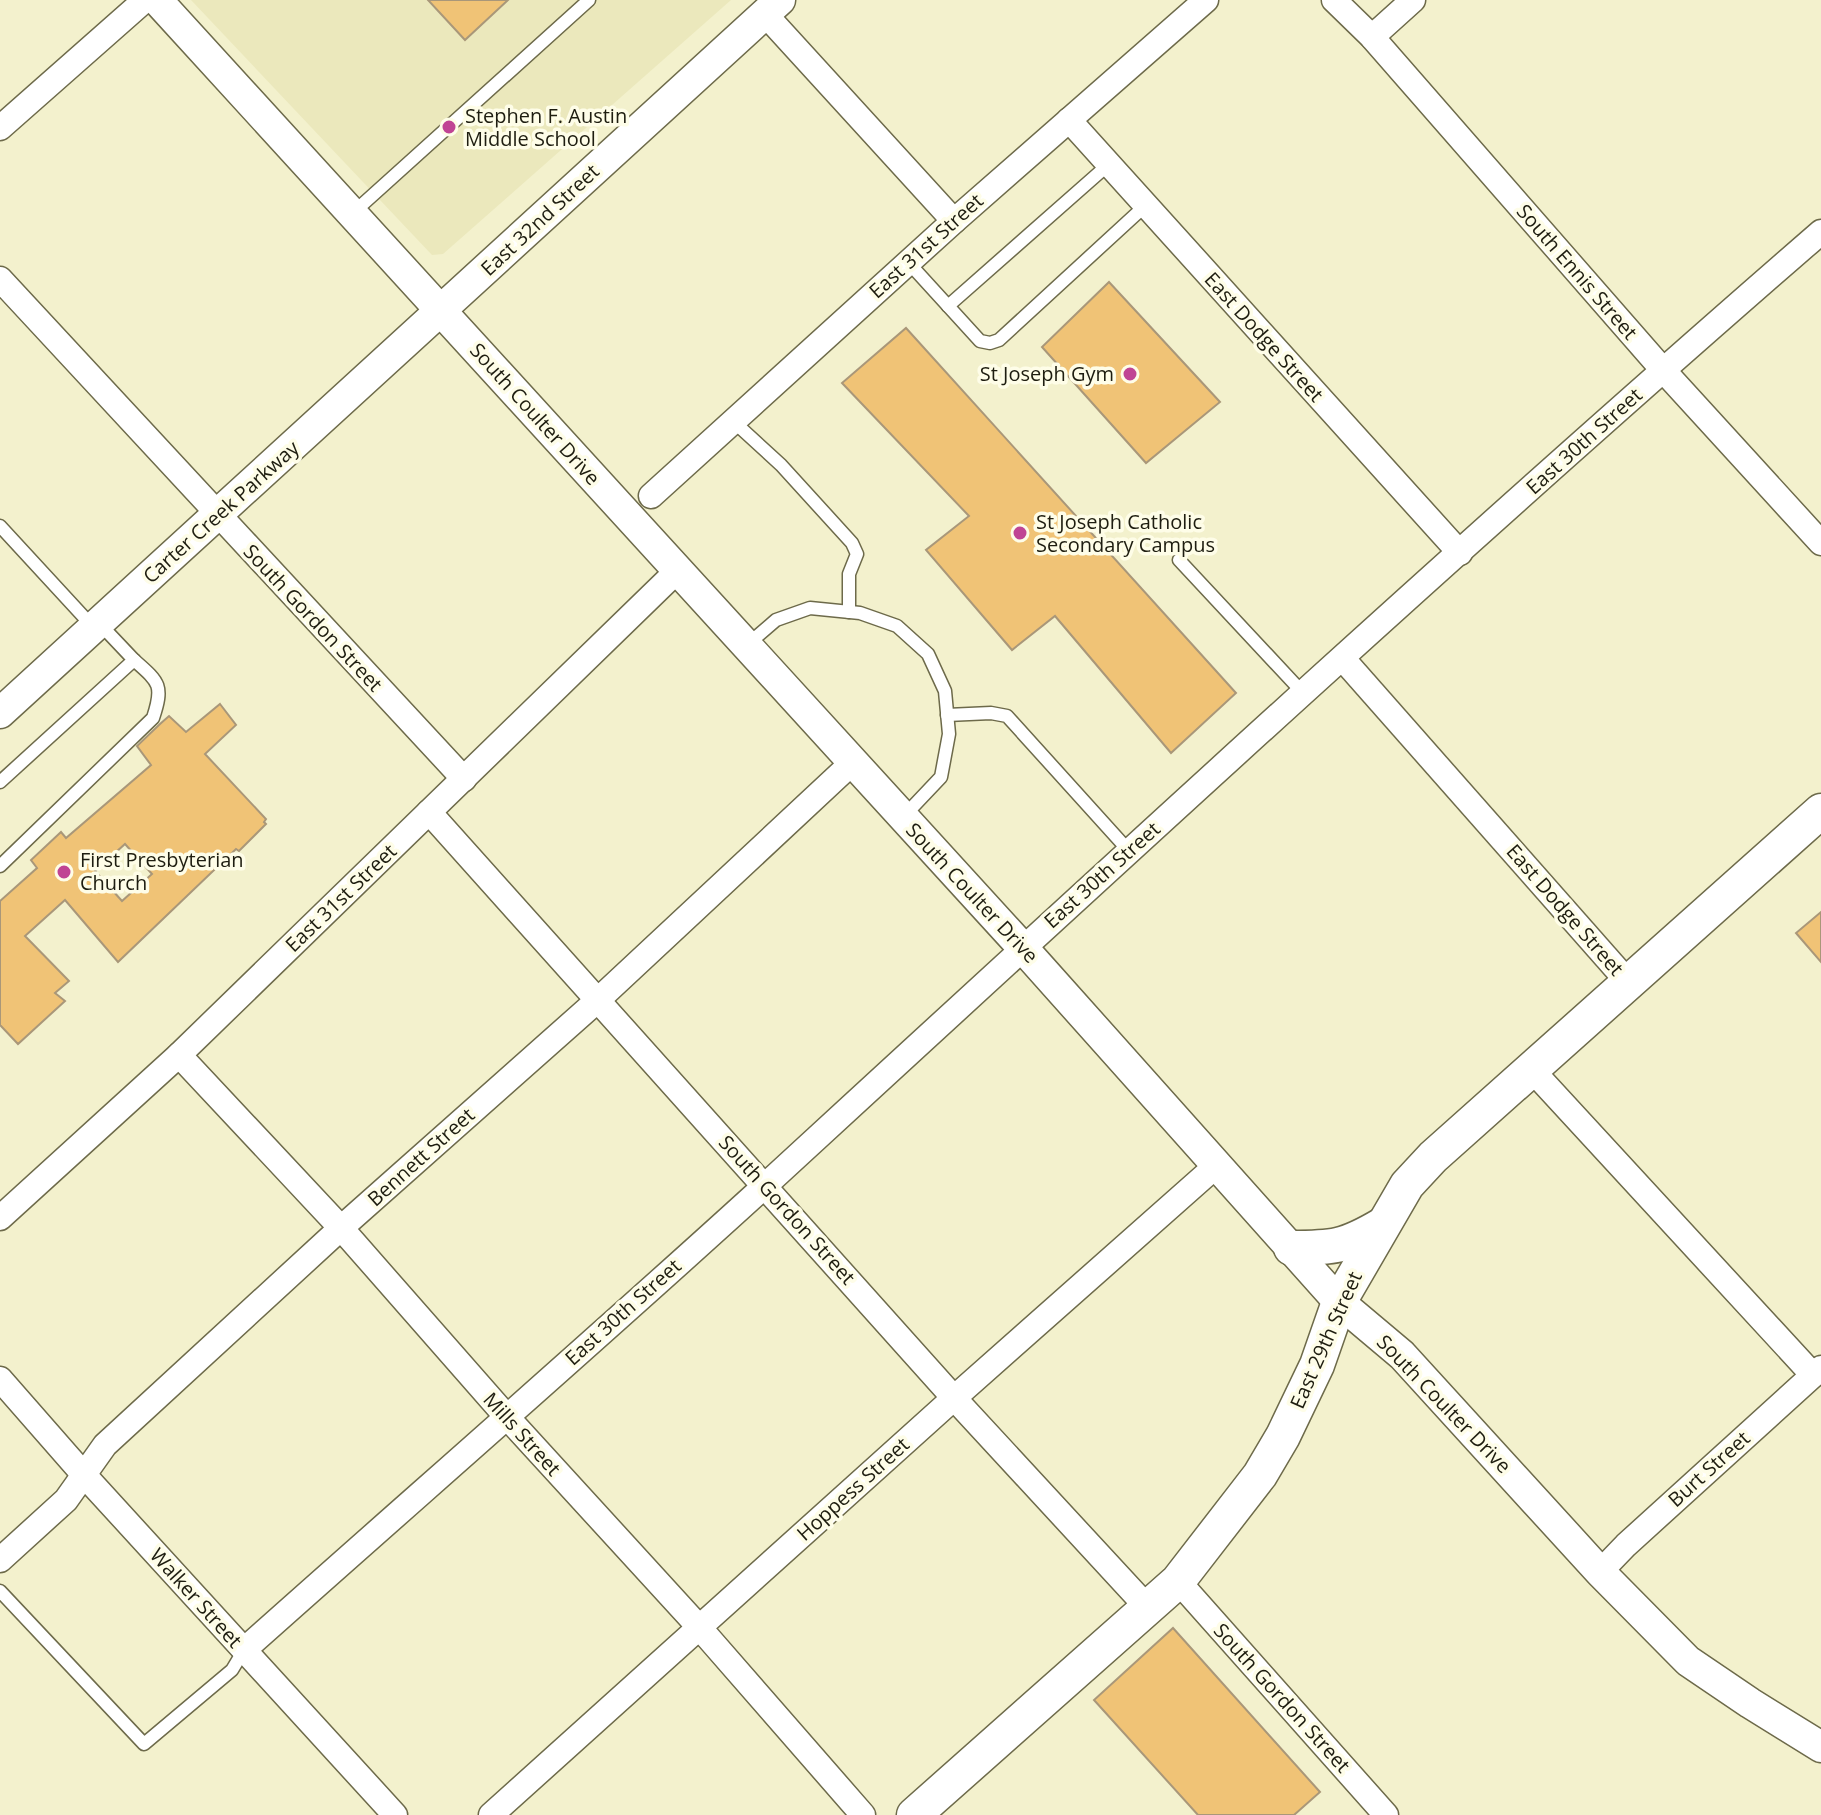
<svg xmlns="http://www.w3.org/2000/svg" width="1821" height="1815" viewBox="0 0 1821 1815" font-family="'Open Sans',sans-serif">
<rect width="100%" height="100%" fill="#f3f1cd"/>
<path fill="#ebe8bc" d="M191,0H731L443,254L432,255Z"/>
<g fill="#f0c376" stroke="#a99779" stroke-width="2" fill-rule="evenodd">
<path d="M428,0H508L465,40Z"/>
<path d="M1109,282L1220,402L1146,463L1042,347Z"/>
<path d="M906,328L1236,693L1171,753L1055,616L1012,650L926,550L969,516L842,383Z"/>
<path d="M220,704L236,725L205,754L266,819L264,822L266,824L239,851L236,849L118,962L65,900L25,936L69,981L55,993L65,1001L18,1044L0,1025V901L37,868L31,860L61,832L66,838L151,765L137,746L160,724L169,716L186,732ZM125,844L152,874L122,901L95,871Z"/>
<path d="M1821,912V962L1796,933Z"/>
<path d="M1173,1628L1320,1792L1294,1815H1198L1094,1700Z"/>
</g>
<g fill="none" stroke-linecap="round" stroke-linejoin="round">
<defs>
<g id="service">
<path d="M354,212L589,0"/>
<path d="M908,262L980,341L990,343L999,340L1146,205"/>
<path d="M948,306L1109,164"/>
<path d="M733,421L781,465L852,543L857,554L849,574V612"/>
<path d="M0,526L94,628"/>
<path d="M1179,560L1304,694"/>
<path d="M747,645L776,620L810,608L860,613L897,626L928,654L945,691L949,734L941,777L905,815"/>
<path d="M947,715L991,713L1007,716L1129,851"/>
<path d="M0,782L134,660L99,623"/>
<path d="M0,866L153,718C164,685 159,682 134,660"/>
<path d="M0,1591L144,1744L232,1670L244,1650"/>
</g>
<g id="minor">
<path d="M1334,0L1372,37L1663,370L1821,543"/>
<path d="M765,14L954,221"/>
<path d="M1372,37L1413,0"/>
<path d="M1069,120L1460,553"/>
<path d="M0,128L145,0"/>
<path d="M0,279L464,779"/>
<path d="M651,496L954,221L1206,0"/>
<path d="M1343,659L1628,982"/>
<path d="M429,812L954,1398L1147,1607"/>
<path d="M179,1055L341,1228L506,1416L699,1627L863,1815"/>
<path d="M1531,1069L1813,1375"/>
<path d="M0,1218L179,1055L677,571"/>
<path d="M0,1379L85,1476L395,1815"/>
<path d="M0,1560L66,1500L105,1445L341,1228L599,999L852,763"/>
<path d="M1600,1572L1626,1545L1821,1368"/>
<path d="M1178,1581L1386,1815"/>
<path d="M244,1650C419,1494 596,1340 769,1182C1117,862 1464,542 1821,232"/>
<path d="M491,1815L954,1398L1217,1165"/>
</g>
<g id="tertiary">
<path d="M157,0L1022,947L1339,1302L1402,1355L1600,1572L1688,1661L1750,1703L1821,1747"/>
<path d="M0,713L780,0"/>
</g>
<g id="secondary">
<path d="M1291,1248C1333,1248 1345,1247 1382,1225"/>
<path d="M914,1815L1178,1581L1260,1475L1283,1436L1317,1365L1339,1302L1407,1185L1433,1157L1821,811"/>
</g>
</defs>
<use href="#service" stroke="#6d6a4a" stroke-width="15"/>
<use href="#minor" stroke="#6d6a4a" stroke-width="27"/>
<use href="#tertiary" stroke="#6d6a4a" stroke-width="33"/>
<use href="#secondary" stroke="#6d6a4a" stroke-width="37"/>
<use href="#service" stroke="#fff" stroke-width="12"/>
<use href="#minor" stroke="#fff" stroke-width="24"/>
<use href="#tertiary" stroke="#fff" stroke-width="30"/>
<use href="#secondary" stroke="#fff" stroke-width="34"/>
</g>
<g fill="#c04494" stroke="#fefde8" stroke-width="3">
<circle cx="449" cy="127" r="8"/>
<circle cx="1130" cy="374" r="8"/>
<circle cx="1020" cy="533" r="8"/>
<circle cx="64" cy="872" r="8"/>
</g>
<g text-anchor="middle" stroke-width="7" stroke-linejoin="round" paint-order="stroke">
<g font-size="20" fill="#1e1d10" stroke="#fefde8" text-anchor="start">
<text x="465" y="123">Stephen F. Austin<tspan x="465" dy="23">Middle School</tspan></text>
<text x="1114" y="381" text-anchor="end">St Joseph Gym</text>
<text x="1036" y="529">St Joseph Catholic<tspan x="1036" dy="23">Secondary Campus</tspan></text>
<text x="80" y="867">First Presbyterian<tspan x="80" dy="23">Church</tspan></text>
</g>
<g font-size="20" fill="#1e1d10" stroke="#fefde8">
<text transform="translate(540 220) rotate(-43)" y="7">East 32nd Street</text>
<text transform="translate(926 246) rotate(-42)" y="7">East 31st Street</text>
<text transform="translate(1577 272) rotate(49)" y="7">South Ennis Street</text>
<text transform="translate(1264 337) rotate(48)" y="7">East Dodge Street</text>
<text transform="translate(535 414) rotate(48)" y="7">South Coulter Drive</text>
<text transform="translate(1584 441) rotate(-42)" y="7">East 30th Street</text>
<text transform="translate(221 512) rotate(-42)" y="7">Carter Creek Parkway</text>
<text transform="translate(313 618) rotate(47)" y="7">South Gordon Street</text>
<text transform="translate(1102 875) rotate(-42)" y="7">East 30th Street</text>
<text transform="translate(972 893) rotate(47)" y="7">South Coulter Drive</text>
<text transform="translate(341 898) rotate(-44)" y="7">East 31st Street</text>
<text transform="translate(1565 910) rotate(49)" y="7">East Dodge Street</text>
<text transform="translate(421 1157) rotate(-42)" y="7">Bennett Street</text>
<text transform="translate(787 1210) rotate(48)" y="7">South Gordon Street</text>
<text transform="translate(623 1312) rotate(-42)" y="7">East 30th Street</text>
<text transform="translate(1326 1340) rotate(-66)" y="7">East 29th Street</text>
<text transform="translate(1444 1404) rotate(46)" y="7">South Coulter Drive</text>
<text transform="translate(522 1434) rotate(48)" y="7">Mills Street</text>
<text transform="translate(1709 1469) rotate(-42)" y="7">Burt Street</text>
<text transform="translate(853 1489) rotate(-42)" y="7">Hoppess Street</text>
<text transform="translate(196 1598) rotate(48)" y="7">Walker Street</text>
<text transform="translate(1282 1698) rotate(48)" y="7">South Gordon Street</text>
</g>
</g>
</svg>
